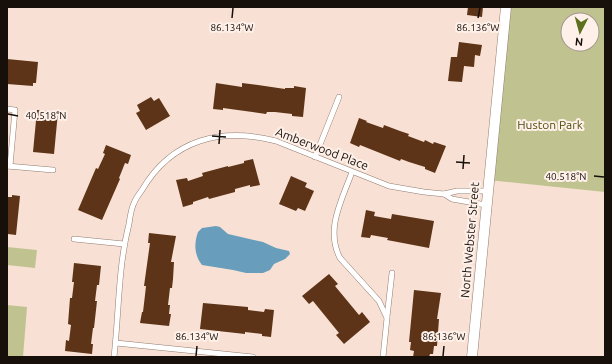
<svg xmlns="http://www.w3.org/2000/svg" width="612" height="364" viewBox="0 0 612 364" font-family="Ubuntu,sans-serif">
<rect width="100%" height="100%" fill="#f8e1d4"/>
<g fill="#c0c390" fill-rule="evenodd">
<path d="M506,7H605V192L488,180ZM568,20H592V44H568Z"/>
<path d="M7,247L37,250L35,268L7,265Z"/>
<path d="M7,305L27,307L23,357H7Z"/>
</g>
<path fill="#689ebc" d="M216,226L220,227L228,234L263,242L276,248L289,251L290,254L285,259L274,264L270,270L263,273H246L233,270L202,265C194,255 194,243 198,232L202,228Z"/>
<g fill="#5d3417">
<path d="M468,7H483L482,17L467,15Z"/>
<path d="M459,42L482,45L480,56L475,55L474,67L464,66L462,82L448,81L451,57H457Z"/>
<path d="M7,59L38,62L36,83H33V86L7,84Z"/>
<path d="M216,83L242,87V83L258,85L285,89V88H294V86L306,88L303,117L292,116V114L275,112H267L266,114L223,108V110L213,109Z"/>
<path d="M151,97L154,101L159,98L170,116L146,130L136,113L140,111L137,105Z"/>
<path d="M37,110L58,112L54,154L33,152Z"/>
<path d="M359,118L367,121L366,122L383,128L384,125L400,131L409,134L408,136L424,142L425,140L433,144L434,142L446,146L435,173L425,169V167L409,162L401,159L400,161L360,145L359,147L350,143Z"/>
<path d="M106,145L131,155L128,164L125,163L119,178L120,179L102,220L78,210L96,168L98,169L105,154L103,153Z"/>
<path d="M253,159L260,185L250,187V185L235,189V192L209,199L208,197L193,202V204L183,207L176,180L187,178L188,181L203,176L202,173L228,166V167L244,163V161Z"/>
<path d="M291,176L307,183L305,187L314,191L305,211L298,208L296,211L279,204Z"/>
<path d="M12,195L20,196L16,235L8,234V232H7V197H12Z"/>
<path d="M366,210L375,212L374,216L391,219L392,214L434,221L429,248L387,240L388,238L371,235L370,238L361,237Z"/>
<path d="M149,233L176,236L171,262H174L173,279L172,288H170L168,305H170L169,314H171L169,326L140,323L142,312H143L145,295L146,286H144L150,243H148Z"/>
<path d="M74,263L101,266L99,285H97L95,301H97L94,328H93L91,344H93L92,354L65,351L66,340L69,341L71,325L68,324L70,298H72L74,282H72Z"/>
<path d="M329,274L338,284L335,286L359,315L362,312L370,322L344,344L336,335L339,333L313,301L309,304L302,296Z"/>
<path d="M414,290L441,293L437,319H439L437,346H434L433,354H430L429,357H413L414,351L410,350L411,342H409Z"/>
<path d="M203,303L248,307V310L264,312L265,309L274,310L271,337L262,336V334L245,332V334L200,329Z"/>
</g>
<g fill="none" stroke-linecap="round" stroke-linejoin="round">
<defs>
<g id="lane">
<path d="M7,109L15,110L10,166"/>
<path d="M315,157L339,97"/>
<path d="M7,166L53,170"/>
<path d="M352,172C342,200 325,229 340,258L379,301L387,318L383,357"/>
<path d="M444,194L452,199L486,205"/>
<path d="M74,239L124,244"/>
<path d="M387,317L392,273"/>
<path d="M116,343L253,357"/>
<path d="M114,357C119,313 118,267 129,224C130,217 131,209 134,203C136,198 139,194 142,190C172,139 221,127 276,141L389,186L424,192L444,194L457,191H488"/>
</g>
<path id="street" d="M472,357L506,7"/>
</defs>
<use href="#lane" stroke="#927d71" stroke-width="6"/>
<use href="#street" stroke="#927d71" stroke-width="11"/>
<use href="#lane" stroke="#fff" stroke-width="5"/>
<use href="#street" stroke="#fff" stroke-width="10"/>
</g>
<path fill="none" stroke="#160f0a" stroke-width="1.5" d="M232,18L233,8M478,18L480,8M8,114L18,116M212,136L226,137M219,144L220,130M456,162L470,163M463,169L464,155M594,176L604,177M196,356L197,346M443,356L444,346"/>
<g text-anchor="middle" stroke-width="4" stroke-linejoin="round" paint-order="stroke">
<g font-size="12" fill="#4c4e0f" stroke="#fff1e9">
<text x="550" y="129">Huston Park</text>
</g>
<g font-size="12" fill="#160f0a" stroke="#fff1e9">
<text transform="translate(322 149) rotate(21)" y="4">Amberwood Place</text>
<text transform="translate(470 240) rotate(-85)" y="4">North Webster Street</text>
</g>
</g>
<g font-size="10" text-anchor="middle" fill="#160f0a" stroke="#fff1e9" stroke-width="4" stroke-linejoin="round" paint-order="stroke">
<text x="232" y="31">86.134°W</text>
<text x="478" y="31">86.136°W</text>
<text x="46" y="119">40.518°N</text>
<text x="566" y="180">40.518°N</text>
<text x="197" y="340">86.134°W</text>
<text x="444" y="340">86.136°W</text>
</g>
<rect width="612" height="364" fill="none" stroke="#160f0a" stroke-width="16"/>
<g transform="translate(580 32) rotate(186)"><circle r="19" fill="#fff1e9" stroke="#a29790"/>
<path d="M0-3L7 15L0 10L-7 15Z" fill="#5d701e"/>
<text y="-6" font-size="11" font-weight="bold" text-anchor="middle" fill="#160f0a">N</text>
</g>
</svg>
